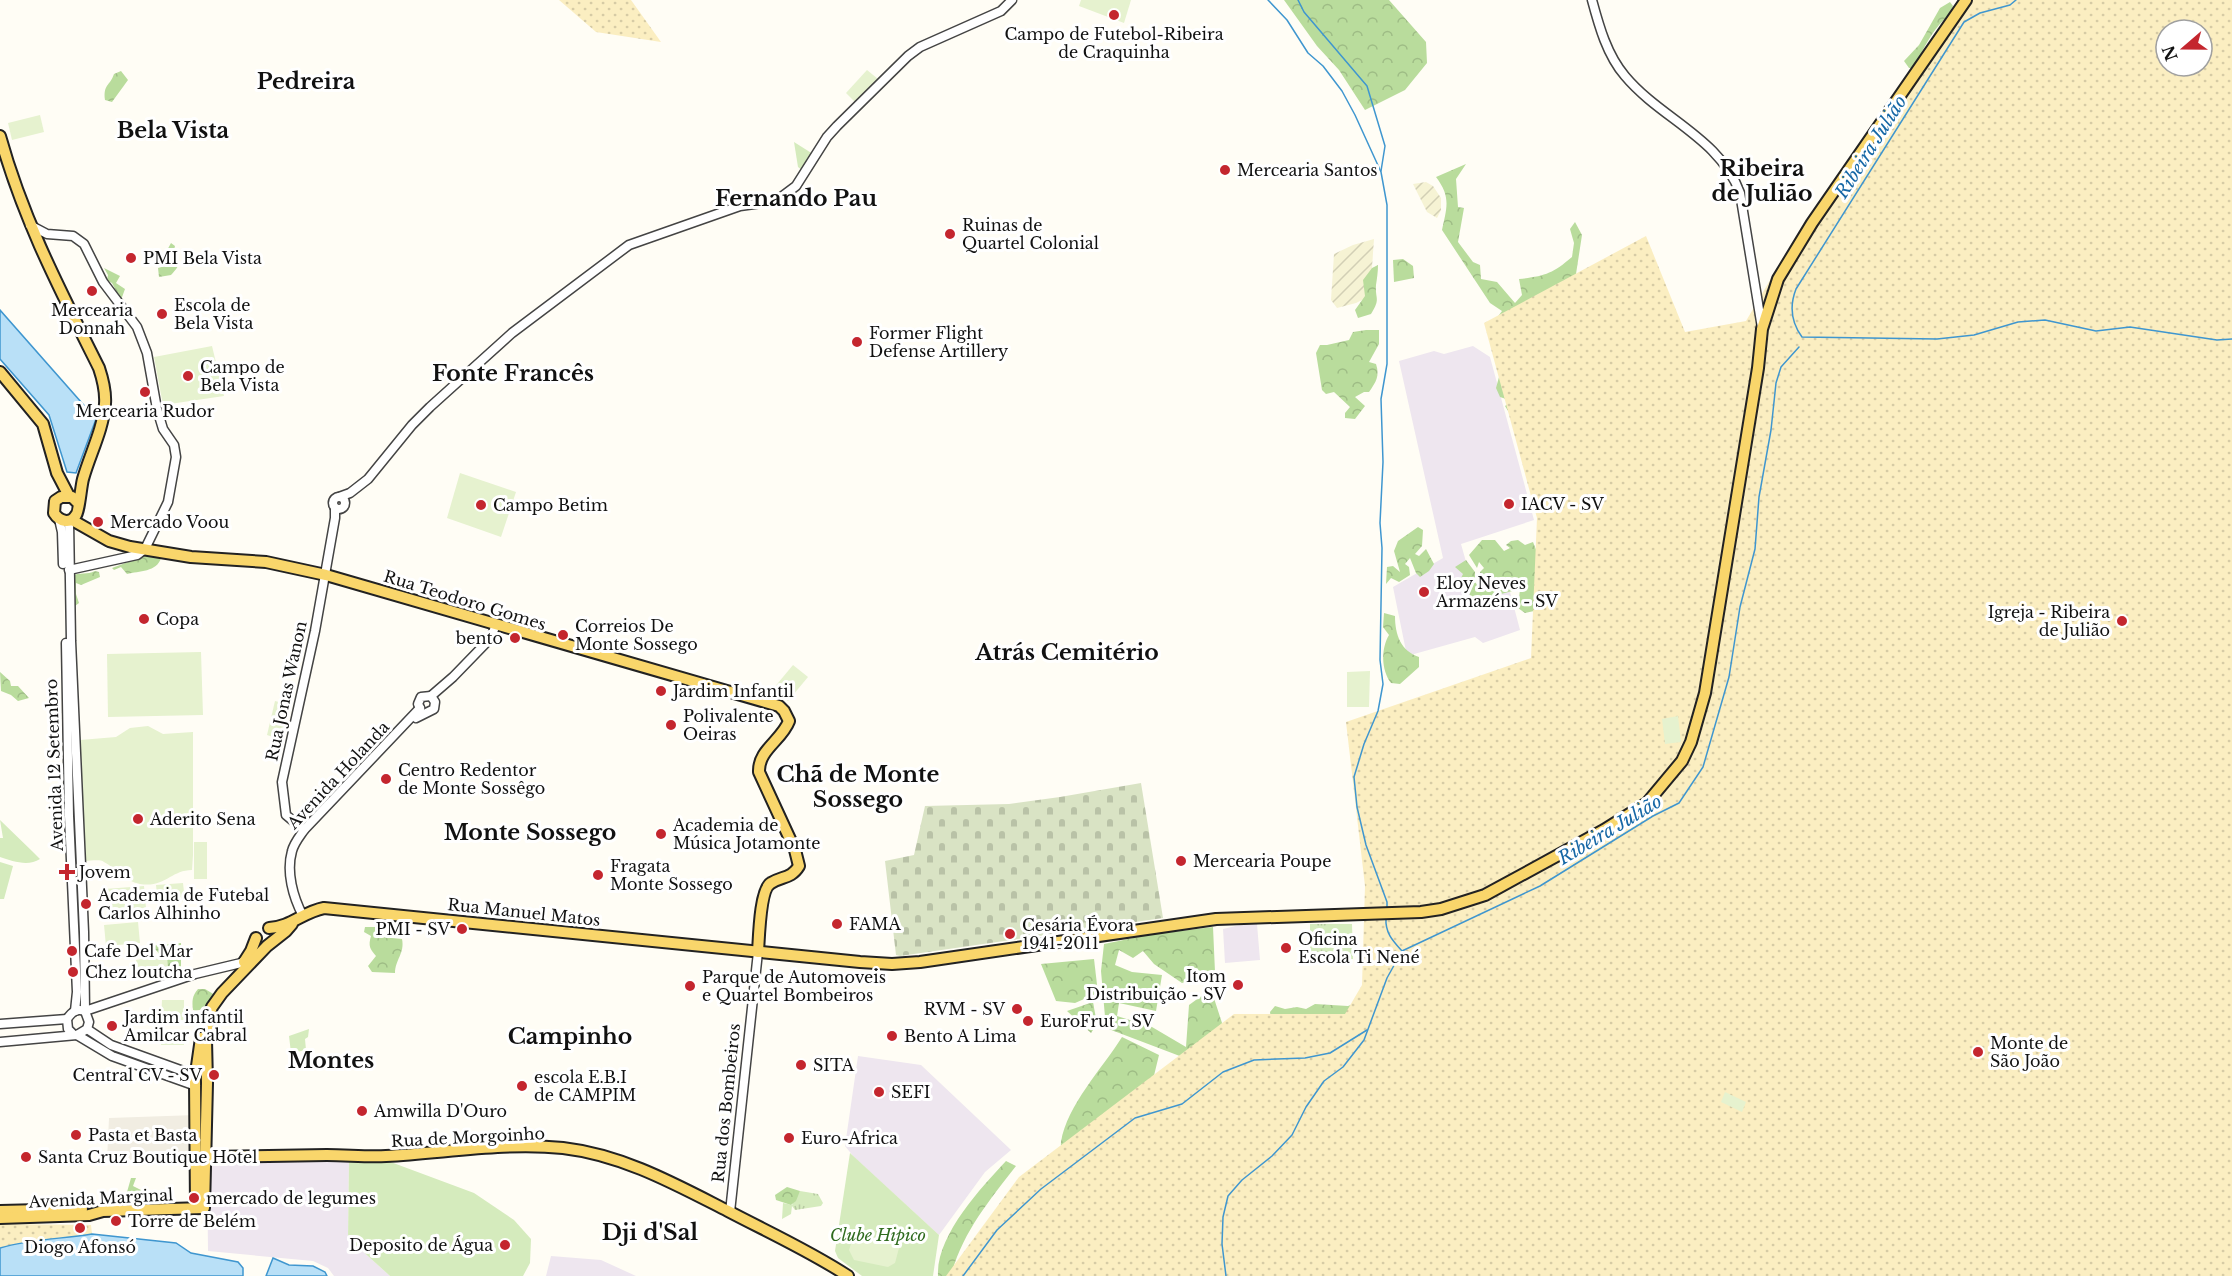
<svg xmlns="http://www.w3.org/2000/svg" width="2232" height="1276" viewBox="0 0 2232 1276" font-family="'Libre Baskerville',serif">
<defs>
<pattern id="farmland-furrows" width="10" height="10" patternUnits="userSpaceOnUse" patternTransform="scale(1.5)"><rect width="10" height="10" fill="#f6f3d4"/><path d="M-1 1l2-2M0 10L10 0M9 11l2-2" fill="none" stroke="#d2cfb5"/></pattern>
<pattern id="grass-tufts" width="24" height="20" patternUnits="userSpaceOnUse" patternTransform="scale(1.5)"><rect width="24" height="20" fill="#d5ebbd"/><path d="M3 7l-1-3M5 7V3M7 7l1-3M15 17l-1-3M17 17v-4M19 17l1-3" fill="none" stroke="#b6c8a1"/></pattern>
<pattern id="forest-crowns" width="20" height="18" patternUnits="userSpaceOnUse" patternTransform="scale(1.5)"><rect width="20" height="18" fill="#b9dc9c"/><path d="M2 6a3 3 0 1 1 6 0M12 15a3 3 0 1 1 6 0" fill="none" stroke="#9ebc85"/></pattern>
<pattern id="sand-dots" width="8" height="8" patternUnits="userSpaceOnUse" patternTransform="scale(1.5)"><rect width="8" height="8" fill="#fbeec1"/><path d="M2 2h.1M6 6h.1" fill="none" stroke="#d6cba5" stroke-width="1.8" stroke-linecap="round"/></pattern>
<pattern id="cemetery-stones" width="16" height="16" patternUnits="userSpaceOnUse" patternTransform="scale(1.5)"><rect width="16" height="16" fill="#d9e3c4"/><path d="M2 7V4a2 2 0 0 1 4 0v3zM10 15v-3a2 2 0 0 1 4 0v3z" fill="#b9c2a7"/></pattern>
</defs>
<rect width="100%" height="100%" fill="#fffdf5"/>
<g fill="#eee6ef">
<path d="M1473,346L1490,357L1534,520L1461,544L1476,597L1509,588L1520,630L1483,643L1475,637L1407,656L1393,587L1443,558L1399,361L1434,351L1444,354Z"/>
<path d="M1244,924H1257L1260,960L1225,963L1223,929Z"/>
<path d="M858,1056L921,1065L1011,1150L985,1172L939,1235L854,1157L845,1146Z"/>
<path d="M207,1160H349L348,1238L390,1276H334L328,1268L313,1261L208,1251Z"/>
<path d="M551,1256L601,1260L636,1276H546Z"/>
</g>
<g fill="url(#farmland-furrows)">
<path d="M1426,182L1433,186L1441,198V210L1437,218L1427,212L1413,184Z"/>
<path d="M1374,239L1370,296L1356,303L1337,308L1331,300L1334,254L1353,245Z"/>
</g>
<g fill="url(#grass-tufts)">
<path d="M1310,924H1352L1353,959H1326L1324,955L1310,956Z"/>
<path d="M309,1029L308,1037L305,1039L306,1050L291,1053L289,1036Z"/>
<path d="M800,1191L818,1194L823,1203L821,1206L795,1210L792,1206L791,1214L782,1219L783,1203L792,1205Z"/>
</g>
<g fill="url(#forest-crowns)">
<path d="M1284,0H1389L1426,42L1427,63L1405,90L1365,110L1339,70L1317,46Z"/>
<path d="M1950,2L1953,6C1949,14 1946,18 1939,25C1929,37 1920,54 1915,68H1909L1904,61L1919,45L1940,8Z"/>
<path d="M121,71L128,80L112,102L105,100C103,84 110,86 114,74Z"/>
<path d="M1466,164L1456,179L1458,207L1464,208L1458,242L1473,262L1480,265L1481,279L1497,282L1515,303L1522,295L1519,279C1545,276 1552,274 1572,257L1574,243L1570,229L1575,222L1582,235L1576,274L1518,427L1505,406L1512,401L1500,397L1496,388L1502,366L1496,319L1502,311L1490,303L1442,230C1447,207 1451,197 1436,177Z"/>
<path d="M171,243L175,246L174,250C179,264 182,263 171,275L159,277L158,268L165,266V254Z"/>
<path d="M1403,259L1413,266L1414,278L1394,282L1393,260Z"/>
<path d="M1378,265C1378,272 1377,278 1376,285C1375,300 1381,298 1371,314L1358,318L1355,310L1365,296L1363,280L1372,268Z"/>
<path d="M104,268L120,276L116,283L125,289L121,300L112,283L107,280L108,275Z"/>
<path d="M1366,330H1379V344L1369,362L1376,364C1380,376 1376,382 1369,392H1364L1355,397L1365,406L1355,419L1345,418V413L1350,407L1334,392L1326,394L1322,390L1316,353L1320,345H1327L1349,340L1353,332Z"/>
<path d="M1418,527L1423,530L1422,546L1415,554L1419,556L1426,549L1434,564L1429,571L1420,577L1416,573L1410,558L1405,564L1409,567L1410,575L1399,582L1391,578L1386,584L1387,567L1393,566L1400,572L1394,551L1398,541Z"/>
<path d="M1482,540H1495L1504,551L1510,548L1506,545L1511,541L1518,540L1525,545L1533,542L1537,552L1543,609L1525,613L1518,608L1520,589L1471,602L1469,591L1460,580L1463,574L1455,567L1466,560L1475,572V582L1481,589L1486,584L1481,579L1480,572L1484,568L1479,562L1477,568L1469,555Z"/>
<path d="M144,556L161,558C157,572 139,571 127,574L121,567L114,570L112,568Z"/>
<path d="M95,571L99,572L100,577L81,585L76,583V594L79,603L75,606L71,605V576C80,572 87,575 95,571Z"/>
<path d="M1384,613L1395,616C1395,635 1401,651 1419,657V667L1400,684L1391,683C1381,670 1381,648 1389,635L1383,627Z"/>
<path d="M0,672L10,681L11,686H18L29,698L18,701L11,695L1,691Z"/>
<path d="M365,927H379L382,937L402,939C405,953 395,960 395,973L372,972L368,966L376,956C370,949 368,946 371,936L364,932Z"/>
<path d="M1213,927L1215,972L1182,983L1154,964L1143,951L1133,958L1119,950L1115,965L1132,972L1162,975L1156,1011L1119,1003L1117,1016L1152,1027L1186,1047L1189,1005L1211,989L1223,1026L1185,1058L1106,1028L1101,971L1104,944L1148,935Z"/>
<path d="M181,943V971L157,979L156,970L164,971L168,968L157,951L150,946Z"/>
<path d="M1094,959L1098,993L1075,1003L1056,1001L1041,964Z"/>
<path d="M198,989H205L215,995C209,1003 205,1012 193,1010C192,1001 192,996 198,989Z"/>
<path d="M1363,1000L1366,1024L1271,1019L1270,1012L1275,1006L1285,1009L1297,1007L1306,1009L1315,1004L1348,1006Z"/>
<path d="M1093,1002L1097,1024L1091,1033L1067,1011Z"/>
<path d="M1122,1037L1159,1055L1150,1092L1067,1164C1065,1158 1060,1148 1061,1142C1067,1105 1102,1069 1122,1037Z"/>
<path d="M1006,1161L1016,1166C989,1201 962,1233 951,1276H938C936,1236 980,1189 1006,1161Z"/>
<path d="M131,1178H136L133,1186L143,1191V1204L138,1206L132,1203L133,1195L127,1192Z"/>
<path d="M787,1187L800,1191L796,1201L791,1205L776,1200L775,1195Z"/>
</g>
<g fill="url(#sand-dots)" fill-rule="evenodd">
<path d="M559,0H631L661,42L596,32Z"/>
<path d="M1962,0H2232V1276H946L1019,1177L1234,1014H1345L1362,985L1365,886L1346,722L1531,658L1537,518L1484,323L1646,236L1685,332L1746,321L1792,243ZM2166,30H2202V66H2166Z"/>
<path d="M0,1224L91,1225L92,1234C62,1239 30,1239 0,1248Z"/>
</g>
<path fill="url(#cemetery-stones)" d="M1141,783L1163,918L900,956L896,955L885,861L914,855L925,806L1009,804L1060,797Z"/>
<g fill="#d5ebbd">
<path d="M794,142L813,154L803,171L798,167Z"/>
<path d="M0,820L34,853L40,859C28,867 12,861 0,857V838H3Z"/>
<path d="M0,862L13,866L4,899H0Z"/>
<path d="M850,1153L939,1235L933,1276H862L838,1258L835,1251Z"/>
<path d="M349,1160L388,1161L474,1193L514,1220L531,1239L530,1263L523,1276H390L348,1238Z"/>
</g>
<g fill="#e6f2cf">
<path d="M1081,0H1131L1124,23L1079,6Z"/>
<path d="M867,70L878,79L856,103L846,93Z"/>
<path d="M40,115L44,132L12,140L8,123Z"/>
<path d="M212,346L224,396L163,405L154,357Z"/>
<path d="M460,473L516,492L501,537L447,518Z"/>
<path d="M201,652L203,715L108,717L107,654Z"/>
<path d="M793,665L808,677L788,701L773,689Z"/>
<path d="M1370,671L1369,707H1347V672Z"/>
<path d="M275,701L290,705L282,740L267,735Z"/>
<path d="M1678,716L1681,742L1665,744L1662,719Z"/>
<path d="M148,726L163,734L193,732V855L192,870C171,870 165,888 140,884C124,881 117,869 104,862C100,859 91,861 86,861L80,740L116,737L130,728Z"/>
<rect x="194" y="842" width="13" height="37"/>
<path d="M183,883L185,901L158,903L156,885Z"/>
<path d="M144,886L146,908L106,910L105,889Z"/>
<path d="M138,922L140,943L106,946L104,925Z"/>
<path d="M167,955L168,968L138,973L136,960Z"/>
<path d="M162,1000H184V1020H161Z"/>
<path d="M161,1034H183L184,1045H161Z"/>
<path d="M1725,1092L1746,1102L1742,1112L1721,1102Z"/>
<path d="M859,1237L897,1244L899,1248L895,1263L888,1267L854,1260L849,1250L853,1238Z"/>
</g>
<path fill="#f1ede2" d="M196,1115V1157L107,1161L109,1118Z"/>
<g fill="#b9e0f7" stroke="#3f96cf" stroke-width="1.5">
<path d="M0,310L96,419L76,473L67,472L49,415L0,359Z"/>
<path d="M92,1234L176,1243L191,1253L238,1262L243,1268V1276H0V1248C30,1239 62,1239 92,1234Z"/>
<path d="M273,1258L289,1265L313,1266L325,1272L327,1276H266Z"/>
</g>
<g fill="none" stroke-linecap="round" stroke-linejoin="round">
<g stroke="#3f96cf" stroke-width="1.5">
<path d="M1268,0L1287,20L1308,53L1323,66L1342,91L1355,115L1381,172L1387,205V364L1381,399L1383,462L1380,523L1382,548L1380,660L1383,684L1378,711L1364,744L1354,777L1357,807L1366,845L1387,902V909"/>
<path d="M1298,0L1304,12L1367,86L1385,146L1381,171"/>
<path d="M2016,0L2010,5L1980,13L1964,22L1796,289C1789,307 1791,322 1802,337L1937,339L1974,335L2018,322L2045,320L2096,331L2130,327L2217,340L2232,339"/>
<path d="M1386,918C1385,933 1393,941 1402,951"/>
<path d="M963,1276L997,1230L1041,1189L1135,1118L1182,1104L1223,1072L1254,1060L1305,1058L1330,1053L1367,1030"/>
<path d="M1226,1276L1222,1244L1223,1217L1228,1196L1242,1180L1272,1156L1292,1135L1306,1107L1324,1081L1343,1067L1364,1040L1387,978L1402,951L1540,886L1653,816L1679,803L1703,767L1729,677L1740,607L1755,549L1759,497L1771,430L1776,383L1781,367L1799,347"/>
</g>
<defs>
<g id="minor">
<path d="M1592,0C1599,26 1607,55 1625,76C1661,119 1720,138 1740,193L1762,328"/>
<path d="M30,225L47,234L73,236L84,244L103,282L137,327L147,353L157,409L163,429L174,445L176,457L168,502L145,549L137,555L69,570"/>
<path d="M339,497L350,493L368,479L412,425L430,407L512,333L629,245L740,206L776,201L796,186L827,137L837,126L908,56L920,47L1001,11L1012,0"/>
<circle cx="339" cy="503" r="6"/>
<path d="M59,519L62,532L63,564"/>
<path d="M66,643L69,816L77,992L75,1011"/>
<path d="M431,696L453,677L486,643L491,638L496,624"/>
<path d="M420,708L418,704L421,697L431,696"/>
<path d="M416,718L434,709L435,702L431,696"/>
<path d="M304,830L286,815L282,782L315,631L335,518V508"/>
<path d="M303,916C293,897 286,872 292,851C294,843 300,836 304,830L420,708"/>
<path d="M0,1024L67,1019"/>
<path d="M87,1029L111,1045L197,1076"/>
<path d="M73,1034L68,1029L67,1019C72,1012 76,1008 85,1011L195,974L241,963L246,959"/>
<path d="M77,1035L112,1056L196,1086"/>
<path d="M0,1042L77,1035L87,1029L89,1022L85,1011L84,932L71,641L69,521"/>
<path d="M730,1212L758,952"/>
</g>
<g id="major">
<path d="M0,136C23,219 60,290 99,368C103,380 106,391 105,404C103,430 90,454 83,479C81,486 79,512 76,515C70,525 59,521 54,513L55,501L61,497H72L78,503"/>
<path d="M0,372L43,424L57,473L69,496"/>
<path d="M72,520L109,541L130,547L191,557L266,562L326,575L779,706L784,711L789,721C782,740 758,750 759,772L795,850L799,866C791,879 782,876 771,883C760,889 759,937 758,952"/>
<path d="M269,928C291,927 303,912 324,908L860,962L892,964L920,962L1216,919L1421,912L1441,909L1485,895L1604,830L1647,803L1682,761L1691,742L1705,693L1758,368L1762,329L1778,279L1812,223L1966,0"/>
<path d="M244,962L251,951L256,938"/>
<path d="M205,1157C245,1156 286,1156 327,1155C347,1155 367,1157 386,1156C445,1153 504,1142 563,1148C623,1155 675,1184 728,1211C768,1232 810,1251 848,1276"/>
<path d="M196,1208L195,1080L201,1038"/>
<path d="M0,1211L82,1209"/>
<path d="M0,1218L89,1215L103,1211L204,1208L207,1083L206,1040L209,1016L212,1007L222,993L267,946L286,931L292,924"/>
</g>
</defs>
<use href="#minor" stroke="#444" stroke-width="11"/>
<use href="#major" stroke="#222" stroke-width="14"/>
<use href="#minor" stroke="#fff" stroke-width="8"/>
<use href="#major" stroke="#f9d66b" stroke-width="10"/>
</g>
<g fill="#c4262e" stroke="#fff" stroke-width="2">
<circle cx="1114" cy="15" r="6"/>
<circle cx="1225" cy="170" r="6"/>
<circle cx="950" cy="234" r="6"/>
<circle cx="131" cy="258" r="6"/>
<circle cx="92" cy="291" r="6"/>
<circle cx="162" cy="314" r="6"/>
<circle cx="857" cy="342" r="6"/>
<circle cx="188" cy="376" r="6"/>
<circle cx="145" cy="392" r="6"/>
<circle cx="1509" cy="504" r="6"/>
<circle cx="481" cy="505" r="6"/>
<circle cx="98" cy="522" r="6"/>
<circle cx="1424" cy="592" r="6"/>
<circle cx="144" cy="619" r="6"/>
<circle cx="2122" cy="621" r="6"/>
<circle cx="563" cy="635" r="6"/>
<circle cx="515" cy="638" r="6"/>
<circle cx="661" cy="691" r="6"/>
<circle cx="671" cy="725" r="6"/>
<circle cx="386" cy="779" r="6"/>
<circle cx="138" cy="819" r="6"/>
<circle cx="661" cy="834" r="6"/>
<circle cx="1181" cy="861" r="6"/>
<path d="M64 863h6v6h6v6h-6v6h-6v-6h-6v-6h6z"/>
<circle cx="598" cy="875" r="6"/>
<circle cx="86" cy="904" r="6"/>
<circle cx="837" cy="924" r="6"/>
<circle cx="462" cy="929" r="6"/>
<circle cx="1010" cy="934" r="6"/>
<circle cx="1286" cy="948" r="6"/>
<circle cx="72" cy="951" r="6"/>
<circle cx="73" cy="972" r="6"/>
<circle cx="1238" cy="985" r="6"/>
<circle cx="690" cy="986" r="6"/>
<circle cx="1017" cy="1009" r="6"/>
<circle cx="1028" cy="1021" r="6"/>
<circle cx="112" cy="1026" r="6"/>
<circle cx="892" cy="1036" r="6"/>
<circle cx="1978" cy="1052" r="6"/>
<circle cx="801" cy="1065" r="6"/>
<circle cx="214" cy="1075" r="6"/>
<circle cx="522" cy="1086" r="6"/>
<circle cx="879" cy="1092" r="6"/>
<circle cx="362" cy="1111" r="6"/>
<circle cx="76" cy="1135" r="6"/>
<circle cx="789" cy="1138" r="6"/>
<circle cx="26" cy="1157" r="6"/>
<circle cx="194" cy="1198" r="6"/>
<circle cx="116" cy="1221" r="6"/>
<circle cx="80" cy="1228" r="6"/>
<circle cx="505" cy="1245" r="6"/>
</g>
<g text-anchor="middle" stroke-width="6" stroke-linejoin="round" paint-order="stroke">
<g font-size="16" fill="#111" stroke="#fff" text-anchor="start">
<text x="1114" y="40" text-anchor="middle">Campo de Futebol-Ribeira<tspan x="1114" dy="18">de Craquinha</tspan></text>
<text x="1237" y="176">Mercearia Santos</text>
<text x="962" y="231">Ruinas de<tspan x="962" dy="18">Quartel Colonial</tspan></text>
<text x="143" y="264">PMI Bela Vista</text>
<text x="174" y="311">Escola de<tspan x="174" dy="18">Bela Vista</tspan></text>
<text x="92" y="316" text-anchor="middle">Mercearia<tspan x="92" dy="18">Donnah</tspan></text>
<text x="869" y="339">Former Flight<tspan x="869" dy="18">Defense Artillery</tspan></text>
<text x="200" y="373">Campo de<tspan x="200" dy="18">Bela Vista</tspan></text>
<text x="145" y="417" text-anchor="middle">Mercearia Rudor</text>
<text x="1521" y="510">IACV - SV</text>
<text x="493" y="511">Campo Betim</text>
<text x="110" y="528">Mercado Voou</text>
<text x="1436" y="589">Eloy Neves<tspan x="1436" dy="18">Armazéns - SV</tspan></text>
<text x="2110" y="618" text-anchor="end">Igreja - Ribeira<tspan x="2110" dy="18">de Julião</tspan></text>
<text x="156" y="625">Copa</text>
<text x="575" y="632">Correios De<tspan x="575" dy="18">Monte Sossego</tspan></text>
<text x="503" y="644" text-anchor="end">bento</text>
<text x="673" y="697">Jardim Infantil</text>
<text x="683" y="722">Polivalente<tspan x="683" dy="18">Oeiras</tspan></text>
<text x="398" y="776">Centro Redentor<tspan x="398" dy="18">de Monte Sossêgo</tspan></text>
<text x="150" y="825">Aderito Sena</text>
<text x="673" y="831">Academia de<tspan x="673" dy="18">Música Jotamonte</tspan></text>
<text x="1193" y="867">Mercearia Poupe</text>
<text x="610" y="872">Fragata<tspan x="610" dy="18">Monte Sossego</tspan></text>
<text x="79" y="878">Jovem</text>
<text x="98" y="901">Academia de Futebal<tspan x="98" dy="18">Carlos Alhinho</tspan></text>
<text x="849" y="930">FAMA</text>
<text x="1022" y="931">Cesária Évora<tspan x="1022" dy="18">1941-2011</tspan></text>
<text x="450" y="935" text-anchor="end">PMI - SV</text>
<text x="1298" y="945">Oficina<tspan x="1298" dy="18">Escola Ti Nené</tspan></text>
<text x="84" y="957">Cafe Del Mar</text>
<text x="85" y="978">Chez loutcha</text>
<text x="1226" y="982" text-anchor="end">Itom<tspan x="1226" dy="18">Distribuição - SV</tspan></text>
<text x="702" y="983">Parque de Automoveis<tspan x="702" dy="18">e Quartel Bombeiros</tspan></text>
<text x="1005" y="1015" text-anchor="end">RVM - SV</text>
<text x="124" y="1023">Jardim infantil<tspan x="124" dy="18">Amilcar Cabral</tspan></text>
<text x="1040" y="1027">EuroFrut - SV</text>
<text x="904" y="1042">Bento A Lima</text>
<text x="1990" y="1049">Monte de<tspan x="1990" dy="18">São João</tspan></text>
<text x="813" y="1071">SITA</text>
<text x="202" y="1081" text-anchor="end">Central CV - SV</text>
<text x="534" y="1083">escola E.B.I<tspan x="534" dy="18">de CAMPIM</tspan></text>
<text x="891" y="1098">SEFI</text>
<text x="374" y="1117">Amwilla D'Ouro</text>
<text x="88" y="1141">Pasta et Basta</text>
<text x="801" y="1144">Euro-Africa</text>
<text x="38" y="1163">Santa Cruz Boutique Hotel</text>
<text x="206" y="1204">mercado de legumes</text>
<text x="128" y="1227">Torre de Belém</text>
<text x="493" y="1251" text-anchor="end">Deposito de Água</text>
<text x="80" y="1253" text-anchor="middle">Diogo Afonsó</text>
</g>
<g font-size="16" fill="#111" stroke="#fff">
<text transform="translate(465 600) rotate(17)" y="6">Rua Teodoro Gomes</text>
<text transform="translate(286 691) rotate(-78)" y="6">Rua Jonas Wanon</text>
<text transform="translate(54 765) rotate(-92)" y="6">Avenida 12 Setembro</text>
<text transform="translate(338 775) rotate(-47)" y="6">Avenida Holanda</text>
<text transform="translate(524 912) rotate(6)" y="6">Rua Manuel Matos</text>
<text transform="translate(726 1103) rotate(-84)" y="6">Rua dos Bombeiros</text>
<text transform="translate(468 1137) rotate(-3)" y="6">Rua de Morgoinho</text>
<text transform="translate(101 1198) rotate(-3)" y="6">Avenida Marginal</text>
</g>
<g font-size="16" font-style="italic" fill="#2f6b1f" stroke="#fff">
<text x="878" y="1241">Clube Hipico</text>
</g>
<g font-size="18" font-style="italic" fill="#1768a6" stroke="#fff">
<text transform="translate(1871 147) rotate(-58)" y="6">Ribeira Julião</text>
<text transform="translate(1610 830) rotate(-31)" y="6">Ribeira Julião</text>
</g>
<g font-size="22" font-weight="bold" fill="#111" stroke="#fff">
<text x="306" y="89">Pedreira</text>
<text x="173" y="138">Bela Vista</text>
<text x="1762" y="176">Ribeira<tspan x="1762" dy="25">de Julião</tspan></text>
<text x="796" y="206">Fernando Pau</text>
<text x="513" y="381">Fonte Francês</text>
<text x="1067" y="660">Atrás Cemitério</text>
<text x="858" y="782">Chã de Monte<tspan x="858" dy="25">Sossego</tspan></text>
<text x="530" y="840">Monte Sossego</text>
<text x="570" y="1044">Campinho</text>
<text x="331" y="1068">Montes</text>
<text x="650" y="1240">Dji d'Sal</text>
</g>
</g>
<g transform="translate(2184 48) rotate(250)"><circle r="28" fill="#ffffff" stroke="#a0a0a0" stroke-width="1.5"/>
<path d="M0-4.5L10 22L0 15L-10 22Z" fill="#c4262e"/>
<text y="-9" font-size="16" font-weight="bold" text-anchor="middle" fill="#111111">N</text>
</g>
</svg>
